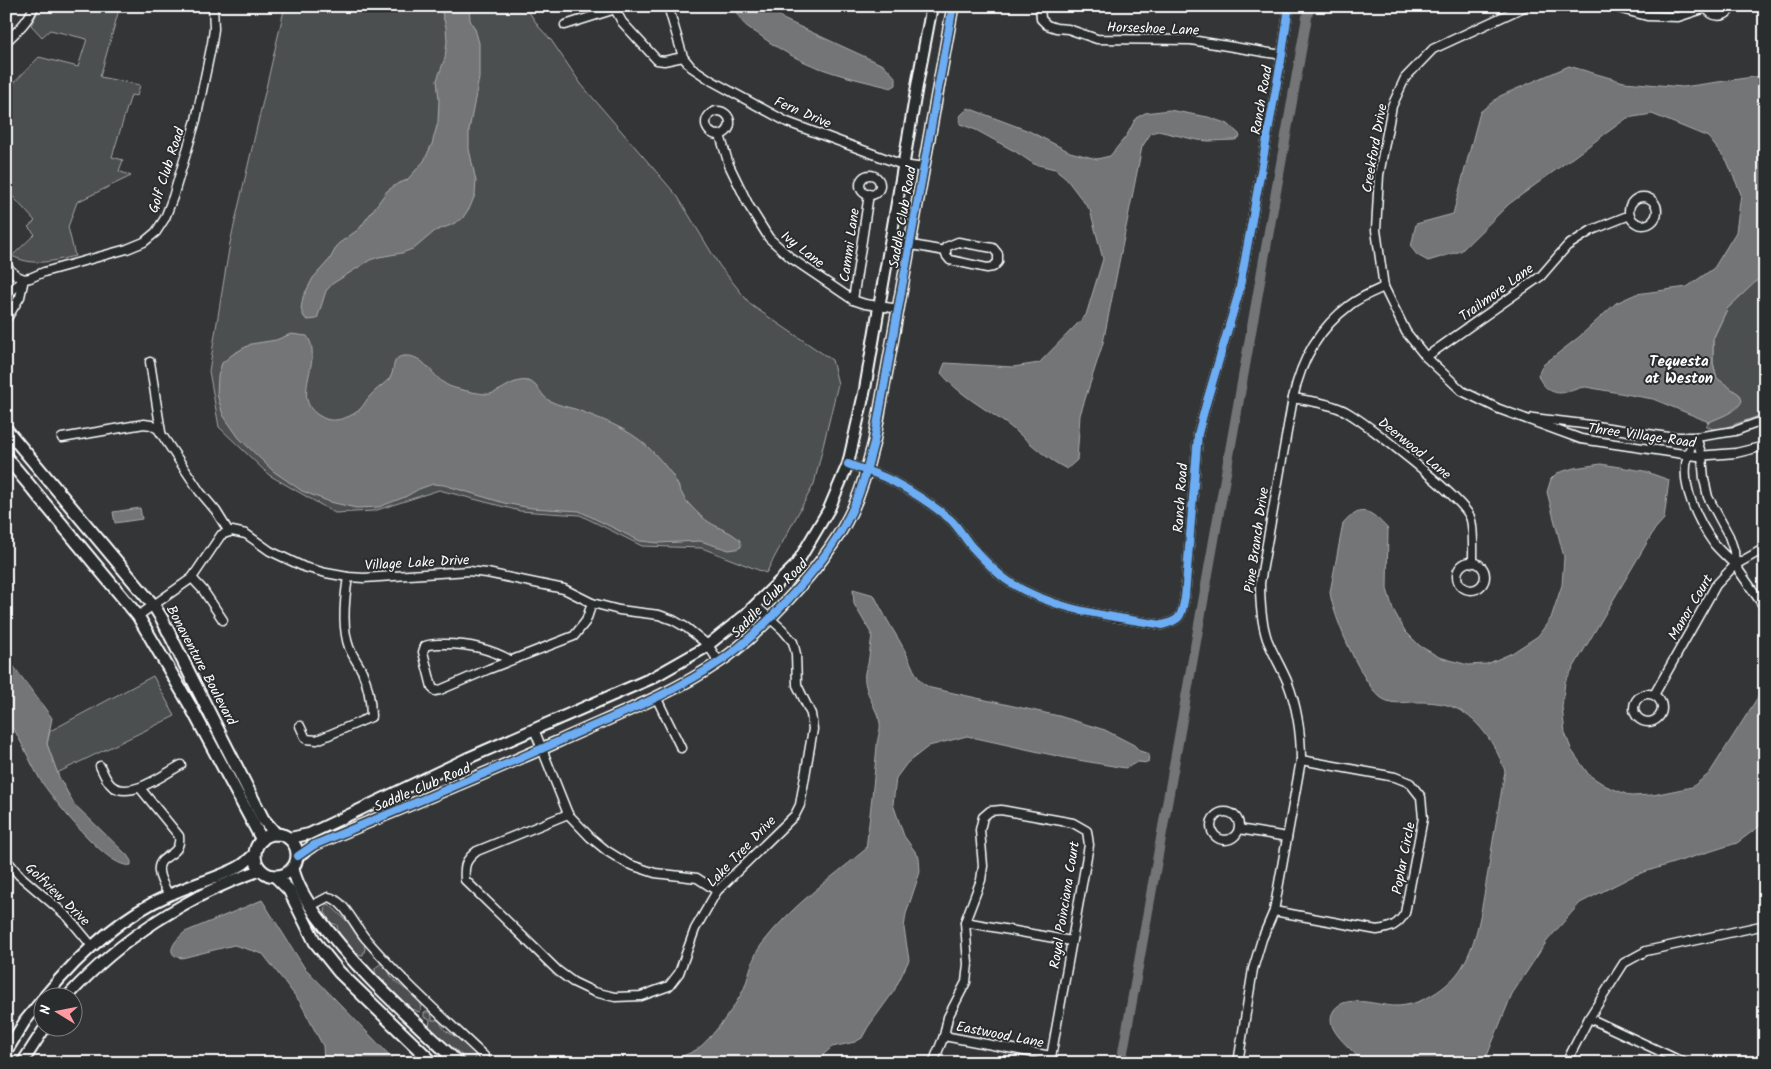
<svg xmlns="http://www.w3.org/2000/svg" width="1771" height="1069" viewBox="0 0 1771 1069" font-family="Kalam,sans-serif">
<rect width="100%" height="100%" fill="#333536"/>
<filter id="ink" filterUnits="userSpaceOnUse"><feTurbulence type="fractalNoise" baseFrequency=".02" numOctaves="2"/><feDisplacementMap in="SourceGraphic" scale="10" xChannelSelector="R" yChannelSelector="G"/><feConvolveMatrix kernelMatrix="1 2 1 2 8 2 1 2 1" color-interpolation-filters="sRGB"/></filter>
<g filter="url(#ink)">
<g fill="#4c4f50" stroke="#a6a7a8">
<path d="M41,6H120L100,77L140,85L137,96L131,95L112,157L123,160L119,171L131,176L77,202L68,227L75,256C53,261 34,267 12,256L35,234L28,227L35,221L6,189V91L39,57L78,67L87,39L50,30L42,37L31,25Z"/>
<path d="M285,6H525L539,27L551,40L581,84L678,197L719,265L751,305L832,360L838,384L814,484L766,573L702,548L642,546L580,515L520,511L439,490L374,511L335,513L269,475L219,427L209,371L230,243Z"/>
<path d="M1765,271V414L1721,429H1713L1706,426L1709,422L1727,414L1740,395L1717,379L1713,363V339L1727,309Z"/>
<path d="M153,676L175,716L57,773L47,744L50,731Z"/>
<path d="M329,904L352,926L358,937L364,942L365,949L363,955C351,955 338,936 337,925L331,923L325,912L326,905Z"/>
<path d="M383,962C387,967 388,971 391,976C399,988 415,992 422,1006L420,1012L416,1011L410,1005L402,1002L385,987L384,980L379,979L375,972V968Z"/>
<path d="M424,1012H430L432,1016V1020H438C442,1024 443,1030 448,1032C458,1039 479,1047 475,1063L466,1062L464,1057L432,1030L429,1027L430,1020L424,1017Z"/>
</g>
<g fill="#737576" stroke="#abacad">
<path d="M440,6H469L470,20L475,29L479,43V78L469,130V149L476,181L475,195L470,207L462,219L451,225L435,231L415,248L402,253L379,257L370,260L332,284L326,291L317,319L308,320L304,317L301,309L303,297L313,278L330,259L338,244L359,229L387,191L397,184L407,180L424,161L432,144L438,122L439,100L437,80L445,58L447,41L446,27Z"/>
<path d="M734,6H775L778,13L783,19L885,66L896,78V85L891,88L884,86C838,75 804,67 765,39C751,28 741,27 734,6Z"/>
<path d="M1569,66L1624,82L1683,87L1760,76L1765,73V273L1727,309L1713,339V363L1717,378L1740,395L1742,401C1737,412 1720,417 1709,422L1653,399L1586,387C1578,387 1574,391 1566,392C1553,396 1542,387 1538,375L1543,365L1579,337L1616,303L1636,294L1687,287L1714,268L1736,232L1741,194L1727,161L1708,137L1652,114L1627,118L1509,204L1461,251L1428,261L1417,255L1411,247L1416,224L1453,214L1480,112L1500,96Z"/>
<path d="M968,108L1029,131L1070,152L1097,159L1110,156L1127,135L1136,118L1145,113L1169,110L1208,117L1228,124L1239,134L1240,137L1235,140L1209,141L1197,140L1158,131L1151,133L1142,147L1103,343L1080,415L1077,460L1067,469C1044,458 1028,440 1008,425C985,408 959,395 941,373L945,363L1013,367L1039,363L1086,315L1103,259L1090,210L1064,176L1055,169L1034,164L1016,152L976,130L960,124V116Z"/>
<path d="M291,334L307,336C326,362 284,402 326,419C336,423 354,416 361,408C364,405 366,400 370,396C375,390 383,385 389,379C396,371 390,357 404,356C425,354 432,378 449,386C455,389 484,395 490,394C502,391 514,378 528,381C539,384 541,397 550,401C558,405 567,407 575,409C601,419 628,428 648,447C657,456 666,466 673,476C679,485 682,498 690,505C697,513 707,522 716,526C723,530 731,532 736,537C740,539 741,542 741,547L736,549L729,550L700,541L659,543L640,541L579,511L531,508L504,503L444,485L433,484L419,489L405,497L379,507L356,508L330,502L302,491L273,471L239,438L223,415L217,394L218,376L222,363L233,354L251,344L276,340Z"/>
<path d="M1601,464L1644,471L1669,480L1664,519L1655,529L1565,682L1562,707L1565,733L1572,751L1589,775L1606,786L1631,796L1653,795L1692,787L1709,774L1765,686V822L1737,843L1635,875L1580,903L1547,941L1512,994L1484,1063H1362C1354,1048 1321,1030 1334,1010C1346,993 1378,1006 1396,1006C1420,1006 1449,988 1462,967C1479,939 1482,904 1488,872C1493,839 1499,805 1505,771C1496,745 1477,715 1450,706C1442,703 1429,702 1420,702C1408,701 1394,706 1383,699C1364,689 1332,614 1330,592L1343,524C1362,502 1372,512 1388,529L1387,589L1393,609L1405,631L1420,646L1439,657L1468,665L1487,664L1512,653L1538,636L1551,618L1562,585L1564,557L1547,492L1551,479L1557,473L1574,468Z"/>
<path d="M140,508L142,519L115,523L113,512Z"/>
<path d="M853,589L874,595C882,611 890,625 899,640C907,652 911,667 919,679C921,683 927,686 931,688L1059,716L1105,730L1134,745L1140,751L1149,754L1148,763L1138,762L1125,768L1066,758L967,736L929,746L907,763L896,778L893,804L904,836L919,857L920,872L906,914L904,928L909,960L894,991L868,1027L862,1038L855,1042L832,1047L814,1063H664C674,1059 687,1055 696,1050C710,1041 739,1002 745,986C750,972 752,957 762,944C791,906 830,879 866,849C870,815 874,780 877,746C877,739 881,730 880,723C876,705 857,683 868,664L872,635L854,604Z"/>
<path d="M6,656L52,718L47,744L59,777L74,804L127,855L131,861V865C109,871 53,799 41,781C32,766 25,749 16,733C13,728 7,723 6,717C4,701 6,673 6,656Z"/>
<path d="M262,900L304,967L397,1063H324L323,1046L300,1002L263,954L234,945L182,958C162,955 176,939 185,932Z"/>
<path d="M586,1056L613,1063H544L558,1057Z"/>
</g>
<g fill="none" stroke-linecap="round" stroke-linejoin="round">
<path stroke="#737576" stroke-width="10" d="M1121,1063L1309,6"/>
<defs>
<g id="minor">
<path d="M668,6L683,57L691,67L712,81L787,122L903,165L924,168"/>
<path d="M1040,6L1041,19L1047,25L1056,28L1068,29L1097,39L1191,40L1282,55"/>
<path d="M1526,6L1433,49L1405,78L1392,106L1379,175L1376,230L1384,287L1406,332L1426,357L1462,391L1499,409L1581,439L1697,456L1736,453L1765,446"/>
<path d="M1610,6L1647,16L1678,17L1706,8"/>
<path d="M1705,6C1712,19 1726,19 1732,6"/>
<path d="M615,9L622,22L657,60L664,61L683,57"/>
<path d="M565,25L625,6"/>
<path d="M6,42C17,31 29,21 34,6"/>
<circle cx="718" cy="123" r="12"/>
<path d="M720,135L729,165L749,206L769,238L791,258L853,300L865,304L899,309"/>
<circle cx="870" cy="185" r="10"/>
<circle cx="1643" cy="211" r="14"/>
<path d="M890,241L945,251"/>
<path d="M958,242L993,248L998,254V262L993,267L987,268L950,260L946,255V247Z"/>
<path d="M6,266L17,276L24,279L30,278L44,272L127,249L144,242L156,232L165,218L173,197L196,120L212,43L214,29L213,6"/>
<path d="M6,296L24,279"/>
<path d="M853,300L869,194"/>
<path d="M6,320L20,297L24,279"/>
<path d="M1426,357L1541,276L1567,246L1592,230L1630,215"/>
<path d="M150,362L161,432"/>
<path d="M1293,398C1310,401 1329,403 1345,411C1365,422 1463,498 1470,517C1474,526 1473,552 1473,563"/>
<path d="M1533,418L1583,424L1668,437H1696L1735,431L1765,420"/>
<path d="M1696,437L1702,456L1704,479L1708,497L1729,536L1734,551L1735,565C1728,558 1721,552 1715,545C1698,522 1679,484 1688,455C1689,449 1693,443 1696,437Z"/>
<path d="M62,438L144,424L151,425L158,429L200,492L216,511L229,532"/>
<path d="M848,464C863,470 880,474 894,482C913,492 934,506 951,520C959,528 965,539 972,547C983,559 995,572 1008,581C1053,611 1111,616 1162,625C1182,620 1181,616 1185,597L1198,434L1206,404L1239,292L1282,55L1289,6"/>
<circle cx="1471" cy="576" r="14"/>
<path d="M1735,565L1765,608"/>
<path d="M192,578L203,590L223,620"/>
<path d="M138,616L192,578L221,535L232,531L246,534L270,551L304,567L326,573L348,577L364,578L469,571L487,573L564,589L592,603L619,610L659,615L673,620L687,628L708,645L719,662"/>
<path d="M510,660C489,648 469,644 445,644C438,644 432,643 425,646L423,652L432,687L435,691L440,690L489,669L574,636L586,621L592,603"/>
<circle cx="1648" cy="708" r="14"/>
<path d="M1654,695L1716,585L1735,565L1765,548"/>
<path d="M656,697L681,748"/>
<path d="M300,726L306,739L317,740L371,717C371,702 368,685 362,671C358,663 352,655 349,647C342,628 345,596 348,577"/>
<path d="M534,729L568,814L590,837L607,851L628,864L655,873L697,878L717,891"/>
<path d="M100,766C103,772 106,781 112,786C131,800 164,774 181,765"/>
<path d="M140,788L179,836C182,859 156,853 159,872C160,880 165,888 169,895"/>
<circle cx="1225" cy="826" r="14"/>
<path d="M568,814L477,851C465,860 464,866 465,880L558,971L573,982L594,992L615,997L641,996L669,986L679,973L695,929L717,891L795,815L800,805L813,729L811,714L797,685L796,654L793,642L783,630L755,605"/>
<path d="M1239,829L1287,837"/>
<path d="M6,859L19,875L68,917L92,946"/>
<path d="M311,906L328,897C344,899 356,928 366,939C402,981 444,1018 484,1056L487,1063"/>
<path d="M1274,911L1377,930C1391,928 1398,925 1405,913L1423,818L1421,797L1410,783L1395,777L1301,760"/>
<path d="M965,922L1071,941"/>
<path d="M1589,1018L1685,1063"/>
<path d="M944,1036L1051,1056"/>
<path d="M933,1063L944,1036L948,1017L966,982L968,964L965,922L981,880L983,866L980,830L983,817L990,811L1001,810L1073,823L1087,831L1089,845L1050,1063"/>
<path d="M1238,1063L1253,969L1262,939L1274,911L1301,760C1301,734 1297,706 1287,681C1281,667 1273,654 1267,639C1261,621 1260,602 1260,583L1293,398C1301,360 1319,328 1350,305C1360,297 1373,292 1384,287"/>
<path d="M1566,1063L1589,1018L1624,963L1646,951L1765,925"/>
</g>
<g id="tertiary">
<path d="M290,838L309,834L466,759L652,678L703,649L743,617L796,565L829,509L848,464L865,389L918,80L932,6"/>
<path d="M298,856L314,845C395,811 476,778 557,742C611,717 669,696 719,662C742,647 762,627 781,607C815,571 848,531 863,482C867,469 870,456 874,442L953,6"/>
<path d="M45,996C79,955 119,917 169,895C192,884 219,878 240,866C246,863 250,857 255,854"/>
<path d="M68,996C120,939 188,895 261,870"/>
<path d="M6,1052L25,1021L42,1000"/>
<path d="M22,1063L46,1026"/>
</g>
<g id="secondary">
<path d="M6,429L154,606L162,619L263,819L276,834"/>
<path d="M6,457L138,616L191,707L262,840"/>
<circle cx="276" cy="855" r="21"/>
<path d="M293,869C297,886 307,901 317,916C357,971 409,1016 458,1063"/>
<path d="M276,877L289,890L315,942L339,972L433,1063"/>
</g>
</defs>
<use href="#minor" stroke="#fff" stroke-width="11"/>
<use href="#tertiary" stroke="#fff" stroke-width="14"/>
<use href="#secondary" stroke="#fff" stroke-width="15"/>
<use href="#minor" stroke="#2a2d2e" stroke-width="8"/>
<use href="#tertiary" stroke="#2a2d2e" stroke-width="10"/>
<use href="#secondary" stroke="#2a2d2e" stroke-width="11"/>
<defs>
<g id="cycleway">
<path d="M848,464C863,470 880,474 894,482C913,492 934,506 951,520C959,528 965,539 972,547C983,559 995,572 1008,581C1053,611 1111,616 1162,625C1182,620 1181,616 1185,597L1198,434L1206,404L1239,292L1282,55L1289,6"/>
<path d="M298,856L314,845C395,811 476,778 557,742C611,717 669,696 719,662C742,647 762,627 781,607C815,571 848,531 863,482C867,469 870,456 874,442L953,6"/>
</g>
</defs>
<use href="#cycleway" stroke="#2a2d2e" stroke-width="11"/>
<use href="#cycleway" stroke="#6dadf4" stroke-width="8"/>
</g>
</g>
<g text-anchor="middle" stroke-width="4" stroke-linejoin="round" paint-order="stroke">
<g font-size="14" fill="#fff" stroke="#2a2d2e">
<text transform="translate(1153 28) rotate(2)" y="5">Horseshoe Lane</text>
<text transform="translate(1261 100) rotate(-80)" y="5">Ranch Road</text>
<text transform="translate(803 112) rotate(23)" y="5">Fern Drive</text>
<text transform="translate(1374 148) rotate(-80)" y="5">Creekford Drive</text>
<text transform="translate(166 170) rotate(-72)" y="5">Golf Club Road</text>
<text transform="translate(902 217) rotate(-80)" y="5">Saddle Club Road</text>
<text transform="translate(849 245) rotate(-82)" y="5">Cammi Lane</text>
<text transform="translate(803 249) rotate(38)" y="5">Ivy Lane</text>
<text transform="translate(1496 292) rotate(-36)" y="5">Trailmore Lane</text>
<text transform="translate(1642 435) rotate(8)" y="5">Three Village Road</text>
<text transform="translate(1415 448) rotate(39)" y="5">Deerwood Lane</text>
<text transform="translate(1180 498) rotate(-86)" y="5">Ranch Road</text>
<text transform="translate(1256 540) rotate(-82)" y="5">Pine Branch Drive</text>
<text transform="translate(417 562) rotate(-3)" y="5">Village Lake Drive</text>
<text transform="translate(769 598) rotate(-46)" y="5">Saddle Club Road</text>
<text transform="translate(1690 607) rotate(-59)" y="5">Manor Court</text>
<text transform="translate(202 665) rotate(62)" y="5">Bonaventure Boulevard</text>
<text transform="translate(422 787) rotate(-23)" y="5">Saddle Club Road</text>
<text transform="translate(741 851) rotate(-46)" y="5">Lake Tree Drive</text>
<text transform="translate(1403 858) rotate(-79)" y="5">Poplar Circle</text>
<text transform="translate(58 894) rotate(44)" y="5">Golfview Drive</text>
<text transform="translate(1064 905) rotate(-81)" y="5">Royal Poinciana Court</text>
<text transform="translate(1000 1034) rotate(11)" y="5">Eastwood Lane</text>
</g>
<g font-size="15" font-weight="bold" fill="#fff" stroke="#2a2d2e">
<text x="1679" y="366">Tequesta<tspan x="1679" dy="17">at Weston</tspan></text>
</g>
</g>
<rect width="1771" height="1069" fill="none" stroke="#2a2d2e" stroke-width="25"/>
<rect x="12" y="12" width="1746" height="1044" fill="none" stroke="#fff" stroke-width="2" filter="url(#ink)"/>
<g transform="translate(58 1012) rotate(280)"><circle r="24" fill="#2a2d2e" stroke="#7f8182"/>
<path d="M0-4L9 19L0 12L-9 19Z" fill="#ff9aa2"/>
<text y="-8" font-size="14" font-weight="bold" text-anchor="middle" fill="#ffffff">N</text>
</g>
</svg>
